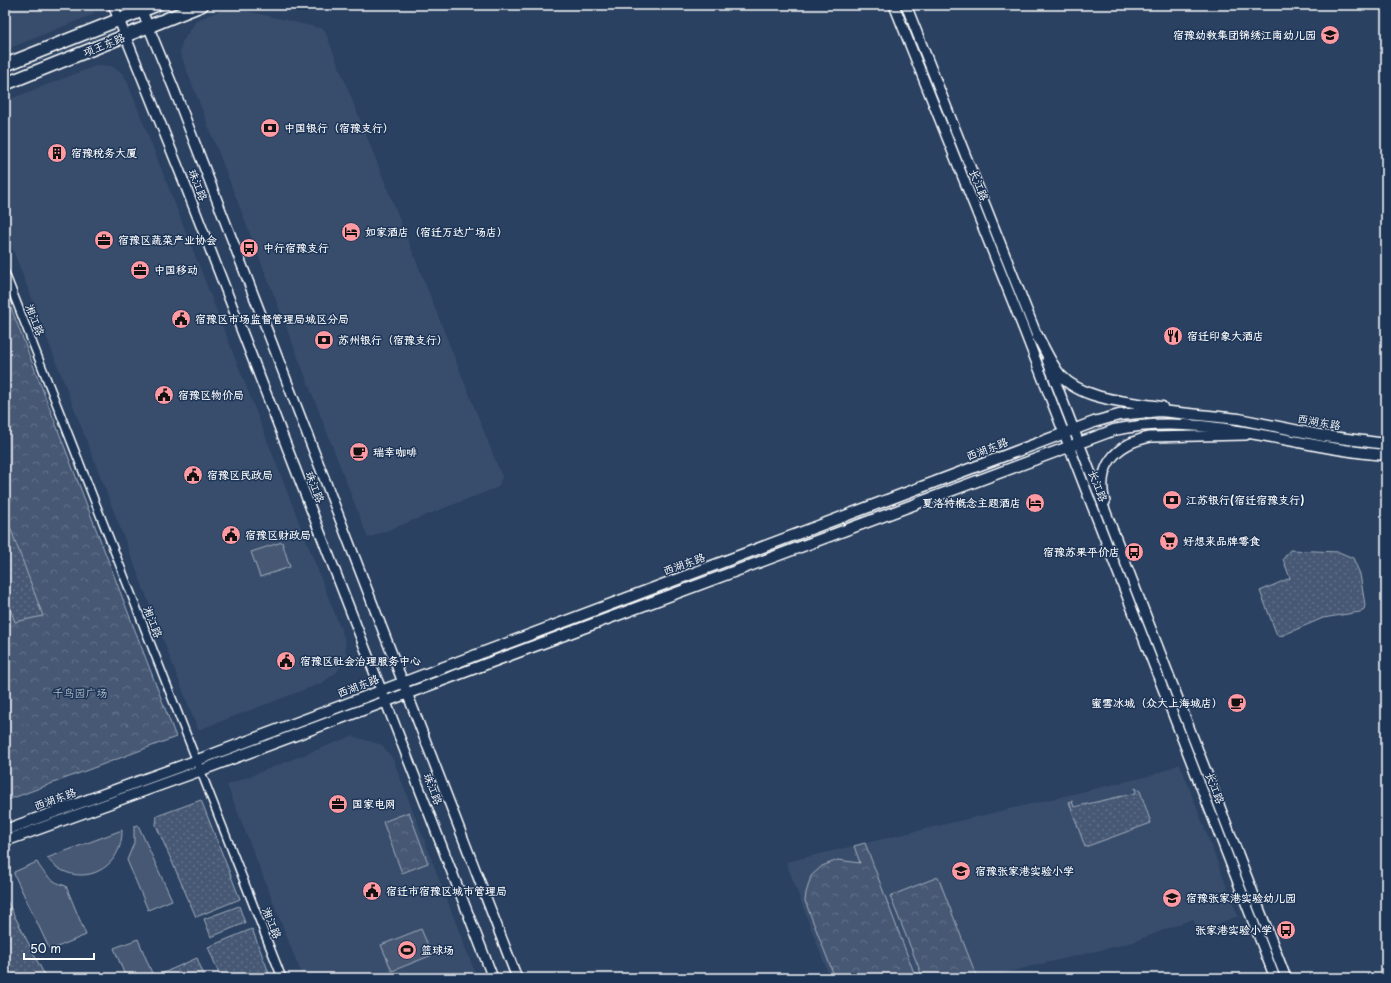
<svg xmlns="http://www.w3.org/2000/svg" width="1391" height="983" viewBox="0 0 1391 983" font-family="'Playpen Sans','LXGW WenKai TC',sans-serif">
<defs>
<pattern id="park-crowns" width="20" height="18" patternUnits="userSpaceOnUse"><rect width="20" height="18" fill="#465975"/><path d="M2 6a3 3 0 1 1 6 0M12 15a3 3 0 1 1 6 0" fill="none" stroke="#62728a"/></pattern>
<pattern id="garden-dots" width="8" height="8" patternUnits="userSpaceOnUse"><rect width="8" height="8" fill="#465975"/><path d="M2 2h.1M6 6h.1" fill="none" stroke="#62728a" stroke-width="1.8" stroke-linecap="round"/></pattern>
</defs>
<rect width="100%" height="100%" fill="#2a4161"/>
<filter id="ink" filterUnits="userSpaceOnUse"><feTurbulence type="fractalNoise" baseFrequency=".025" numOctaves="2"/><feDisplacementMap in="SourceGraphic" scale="8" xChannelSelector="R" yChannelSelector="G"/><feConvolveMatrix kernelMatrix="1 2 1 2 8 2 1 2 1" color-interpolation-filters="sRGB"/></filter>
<g filter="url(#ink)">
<g fill="#394e6c">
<path d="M5,5H90L94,14L5,50Z"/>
<path d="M230,7L324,29L502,477L498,487L368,538L180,53L182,42L197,20Z"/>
<path d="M98,65L111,66L122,73L127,81L345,640L346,654L342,664L337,672L322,683L198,730L5,229V101Z"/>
<path d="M352,736L382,745L393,759L477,978H303L227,785Z"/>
<path d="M1180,764L1238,916L1198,931L1193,919L1130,943L983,978H830L786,862L1153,775Z"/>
</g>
<g fill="#465975" stroke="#a2acba">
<path d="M282,542L290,567L260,577L251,552Z"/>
<path d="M138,825L172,900L148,910L127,860L134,843V826Z"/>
<path d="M122,830C123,873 74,891 47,858Z"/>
<path d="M37,862C44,875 52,882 66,886L86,935L50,950L14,874V872Z"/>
<path d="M421,929L432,955L392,971L381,945Z"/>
<path d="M138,939L154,978H126L114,948Z"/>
</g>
<g fill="url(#park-crowns)" stroke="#a2acba">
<path d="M5,292L176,737L5,801Z"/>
<path d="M409,812L428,863L402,873L383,822Z"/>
<path d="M865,843L916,978H901L900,976L899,978H835L805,901L806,893L811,876L822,866L838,860L860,863L854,846Z"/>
<path d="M938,877L976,975L962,978H923L890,896Z"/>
</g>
<g fill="url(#garden-dots)" stroke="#a2acba">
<path d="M10,527L43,616L15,622L5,595V529Z"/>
<path d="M1290,550L1339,552L1353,558L1360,574L1365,605L1364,609L1360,612L1323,618L1281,636L1277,635L1260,591L1290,578L1283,559Z"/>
<path d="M1135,788L1140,791L1151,823L1085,847L1069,802L1072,801L1074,807L1136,793Z"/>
<path d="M201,800L240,899L196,917L156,825L157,816Z"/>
<path d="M5,897L46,978H5Z"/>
<path d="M239,906L245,923L211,937L204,919Z"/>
<path d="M252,929L271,978H221L208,947Z"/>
<path d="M197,958L205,978H162L161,974Z"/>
</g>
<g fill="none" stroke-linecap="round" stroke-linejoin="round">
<defs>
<path id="minor" d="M5,273L282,978"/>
<g id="tertiary">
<path d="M113,5L184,182L493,978"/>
<path d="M894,5L1024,330L1275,978"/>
<path d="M906,5L1039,341"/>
<path d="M140,6L174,89L517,978"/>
<path d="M1047,360L1286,978"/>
<path d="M1105,502C1096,467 1115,444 1150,437L1246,435"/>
</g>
<g id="secondary">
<path d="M1037,335C1044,348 1051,364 1060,375C1084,401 1130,402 1162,407"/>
<path d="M5,830L195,761L1094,422L1119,415L1160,411L1239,419L1324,436L1386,444"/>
<path d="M5,841L199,771L1114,430C1204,410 1296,449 1386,455"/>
</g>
<g id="primary">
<path d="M5,65L156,5"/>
<path d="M5,84L202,5"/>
</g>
</defs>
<use href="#minor" stroke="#fff" stroke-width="10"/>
<use href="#tertiary" stroke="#fff" stroke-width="12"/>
<use href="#secondary" stroke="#fff" stroke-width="13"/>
<use href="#primary" stroke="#fff" stroke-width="15"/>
<use href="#minor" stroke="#1d3557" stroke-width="7"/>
<use href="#tertiary" stroke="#1d3557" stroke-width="9"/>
<use href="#secondary" stroke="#1d3557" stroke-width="10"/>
<use href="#primary" stroke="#1d3557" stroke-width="12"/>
</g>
</g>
<defs>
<symbol id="school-disc" viewBox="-11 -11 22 22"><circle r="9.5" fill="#ff9aa2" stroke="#1d3557"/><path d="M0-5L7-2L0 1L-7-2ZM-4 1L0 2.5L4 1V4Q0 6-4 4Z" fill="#111"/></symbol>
<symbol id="bank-disc" viewBox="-11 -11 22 22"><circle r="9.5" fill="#ff9aa2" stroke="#1d3557"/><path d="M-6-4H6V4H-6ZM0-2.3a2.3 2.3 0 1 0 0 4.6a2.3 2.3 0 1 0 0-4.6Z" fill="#111"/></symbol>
<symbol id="building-disc" viewBox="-11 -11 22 22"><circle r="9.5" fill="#ff9aa2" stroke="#1d3557"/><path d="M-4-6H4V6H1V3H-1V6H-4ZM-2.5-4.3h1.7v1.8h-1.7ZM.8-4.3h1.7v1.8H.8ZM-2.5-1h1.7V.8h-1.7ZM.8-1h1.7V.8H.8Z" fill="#111"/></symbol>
<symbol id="hotel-disc" viewBox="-11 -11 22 22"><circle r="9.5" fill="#ff9aa2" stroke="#1d3557"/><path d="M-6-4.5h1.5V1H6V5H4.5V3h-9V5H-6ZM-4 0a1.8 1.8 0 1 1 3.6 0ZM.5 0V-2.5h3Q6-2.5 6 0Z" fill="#111"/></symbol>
<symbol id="office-disc" viewBox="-11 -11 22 22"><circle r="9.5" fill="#ff9aa2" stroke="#1d3557"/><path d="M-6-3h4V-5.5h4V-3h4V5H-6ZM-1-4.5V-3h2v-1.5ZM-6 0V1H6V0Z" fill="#111"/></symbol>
<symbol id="bus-disc" viewBox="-11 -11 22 22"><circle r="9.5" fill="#ff9aa2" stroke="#1d3557"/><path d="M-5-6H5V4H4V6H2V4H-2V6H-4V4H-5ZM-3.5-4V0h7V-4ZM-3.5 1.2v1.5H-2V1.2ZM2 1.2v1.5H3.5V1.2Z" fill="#111"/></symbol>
<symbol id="civic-disc" viewBox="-11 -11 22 22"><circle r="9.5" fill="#ff9aa2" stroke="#1d3557"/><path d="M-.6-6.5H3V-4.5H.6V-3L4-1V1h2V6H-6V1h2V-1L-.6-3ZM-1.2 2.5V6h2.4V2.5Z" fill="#111"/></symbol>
<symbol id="restaurant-disc" viewBox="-11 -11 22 22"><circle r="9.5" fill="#ff9aa2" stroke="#1d3557"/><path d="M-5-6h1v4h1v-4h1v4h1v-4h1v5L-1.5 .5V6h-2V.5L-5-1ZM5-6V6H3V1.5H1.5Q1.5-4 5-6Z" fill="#111"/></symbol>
<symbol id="cafe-disc" viewBox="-11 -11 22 22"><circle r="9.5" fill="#ff9aa2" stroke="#1d3557"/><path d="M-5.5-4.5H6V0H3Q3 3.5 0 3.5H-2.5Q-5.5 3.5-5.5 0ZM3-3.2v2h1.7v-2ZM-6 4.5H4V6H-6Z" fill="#111"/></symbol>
<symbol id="supermarket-disc" viewBox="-11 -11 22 22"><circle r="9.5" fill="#ff9aa2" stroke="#1d3557"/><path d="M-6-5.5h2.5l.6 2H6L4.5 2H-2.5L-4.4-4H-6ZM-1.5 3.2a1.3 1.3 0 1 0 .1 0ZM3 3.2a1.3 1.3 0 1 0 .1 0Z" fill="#111"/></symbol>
<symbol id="stadium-disc" viewBox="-11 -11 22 22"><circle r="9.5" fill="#ff9aa2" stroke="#1d3557"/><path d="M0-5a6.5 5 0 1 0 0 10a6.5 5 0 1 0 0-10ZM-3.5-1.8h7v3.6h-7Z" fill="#111"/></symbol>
</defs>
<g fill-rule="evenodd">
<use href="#school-disc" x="1319" y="24" width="22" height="22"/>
<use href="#bank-disc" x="259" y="117" width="22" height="22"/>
<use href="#building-disc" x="46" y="142" width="22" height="22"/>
<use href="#hotel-disc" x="340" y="221" width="22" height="22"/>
<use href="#office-disc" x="93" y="229" width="22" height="22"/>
<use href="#bus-disc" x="238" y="237" width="22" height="22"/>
<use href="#office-disc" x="129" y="259" width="22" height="22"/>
<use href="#civic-disc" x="170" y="308" width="22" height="22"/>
<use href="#restaurant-disc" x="1162" y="325" width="22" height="22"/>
<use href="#bank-disc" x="313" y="329" width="22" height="22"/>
<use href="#civic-disc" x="153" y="384" width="22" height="22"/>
<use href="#cafe-disc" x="348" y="441" width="22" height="22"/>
<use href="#civic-disc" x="182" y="464" width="22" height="22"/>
<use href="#bank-disc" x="1161" y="489" width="22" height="22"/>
<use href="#hotel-disc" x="1024" y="492" width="22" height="22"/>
<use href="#civic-disc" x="220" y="524" width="22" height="22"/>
<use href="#supermarket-disc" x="1158" y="530" width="22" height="22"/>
<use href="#bus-disc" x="1123" y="541" width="22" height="22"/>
<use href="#civic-disc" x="275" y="650" width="22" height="22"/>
<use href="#cafe-disc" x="1226" y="692" width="22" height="22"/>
<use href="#office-disc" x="327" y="793" width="22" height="22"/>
<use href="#school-disc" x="950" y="860" width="22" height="22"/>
<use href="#civic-disc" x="361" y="880" width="22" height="22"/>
<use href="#school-disc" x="1161" y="887" width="22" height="22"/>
<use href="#bus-disc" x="1275" y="919" width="22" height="22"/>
<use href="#stadium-disc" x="396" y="939" width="22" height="22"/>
</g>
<g text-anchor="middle" stroke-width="3" stroke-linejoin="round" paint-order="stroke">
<g font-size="11" font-weight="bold" fill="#fff" stroke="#1d3557" text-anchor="start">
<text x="1316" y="39" text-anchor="end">宿豫幼教集团锦绣江南幼儿园</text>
<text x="284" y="132">中国银行（宿豫支行）</text>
<text x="71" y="157">宿豫税务大厦</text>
<text x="365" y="236">如家酒店（宿迁万达广场店）</text>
<text x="118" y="244">宿豫区蔬菜产业协会</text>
<text x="263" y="252">中行宿豫支行</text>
<text x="154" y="274">中国移动</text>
<text x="195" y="323">宿豫区市场监督管理局城区分局</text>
<text x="1187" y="340">宿迁印象大酒店</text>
<text x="338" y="344">苏州银行（宿豫支行）</text>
<text x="178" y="399">宿豫区物价局</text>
<text x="373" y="456">瑞幸咖啡</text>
<text x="207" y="479">宿豫区民政局</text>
<text x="1186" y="504">江苏银行(宿迁宿豫支行)</text>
<text x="1021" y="507" text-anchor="end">夏洛特概念主题酒店</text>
<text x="245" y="539">宿豫区财政局</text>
<text x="1183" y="545">好想来品牌零食</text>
<text x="1120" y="556" text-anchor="end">宿豫苏果平价店</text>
<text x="300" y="665">宿豫区社会治理服务中心</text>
<text x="1223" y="707" text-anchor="end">蜜雪冰城（众大上海城店）</text>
<text x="352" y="808">国家电网</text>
<text x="975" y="875">宿豫张家港实验小学</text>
<text x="386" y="895">宿迁市宿豫区城市管理局</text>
<text x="1186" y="902">宿豫张家港实验幼儿园</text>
<text x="1272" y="934" text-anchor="end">张家港实验小学</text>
<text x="421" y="954">篮球场</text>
</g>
<g font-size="11" fill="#fff" stroke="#1d3557">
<text transform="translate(104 45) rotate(-22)" y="4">项王东路</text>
<text transform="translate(198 185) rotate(69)" y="4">珠江路</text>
<text transform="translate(979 185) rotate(68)" y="4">长江路</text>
<text transform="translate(35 320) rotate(69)" y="4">湘江路</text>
<text transform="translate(1319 422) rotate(10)" y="4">西湖东路</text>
<text transform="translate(987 449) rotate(-21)" y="4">西湖东路</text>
<text transform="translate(1098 486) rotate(69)" y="4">长江路</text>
<text transform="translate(315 487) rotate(69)" y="4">珠江路</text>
<text transform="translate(684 564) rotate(-20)" y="4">西湖东路</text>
<text transform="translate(153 622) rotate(69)" y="4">湘江路</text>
<text transform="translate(358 686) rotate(-21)" y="4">西湖东路</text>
<text transform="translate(1215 788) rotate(69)" y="4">长江路</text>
<text transform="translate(433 789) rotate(69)" y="4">珠江路</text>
<text transform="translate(55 799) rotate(-20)" y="4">西湖东路</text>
<text transform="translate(272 923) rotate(68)" y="4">湘江路</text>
</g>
<g font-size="11" fill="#b5bdc8" stroke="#1d3557">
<text x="80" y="697">千鸟园广场</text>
</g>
</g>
<rect width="1391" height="983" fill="none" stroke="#1d3557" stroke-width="20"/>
<rect x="10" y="10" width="1371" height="963" fill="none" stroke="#fff" stroke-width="1.5" filter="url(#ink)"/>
<path d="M24 953v6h70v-6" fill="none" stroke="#ffffff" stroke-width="2"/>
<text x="30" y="953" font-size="12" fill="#ffffff" stroke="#1d3557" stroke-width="3" paint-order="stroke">50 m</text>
</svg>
